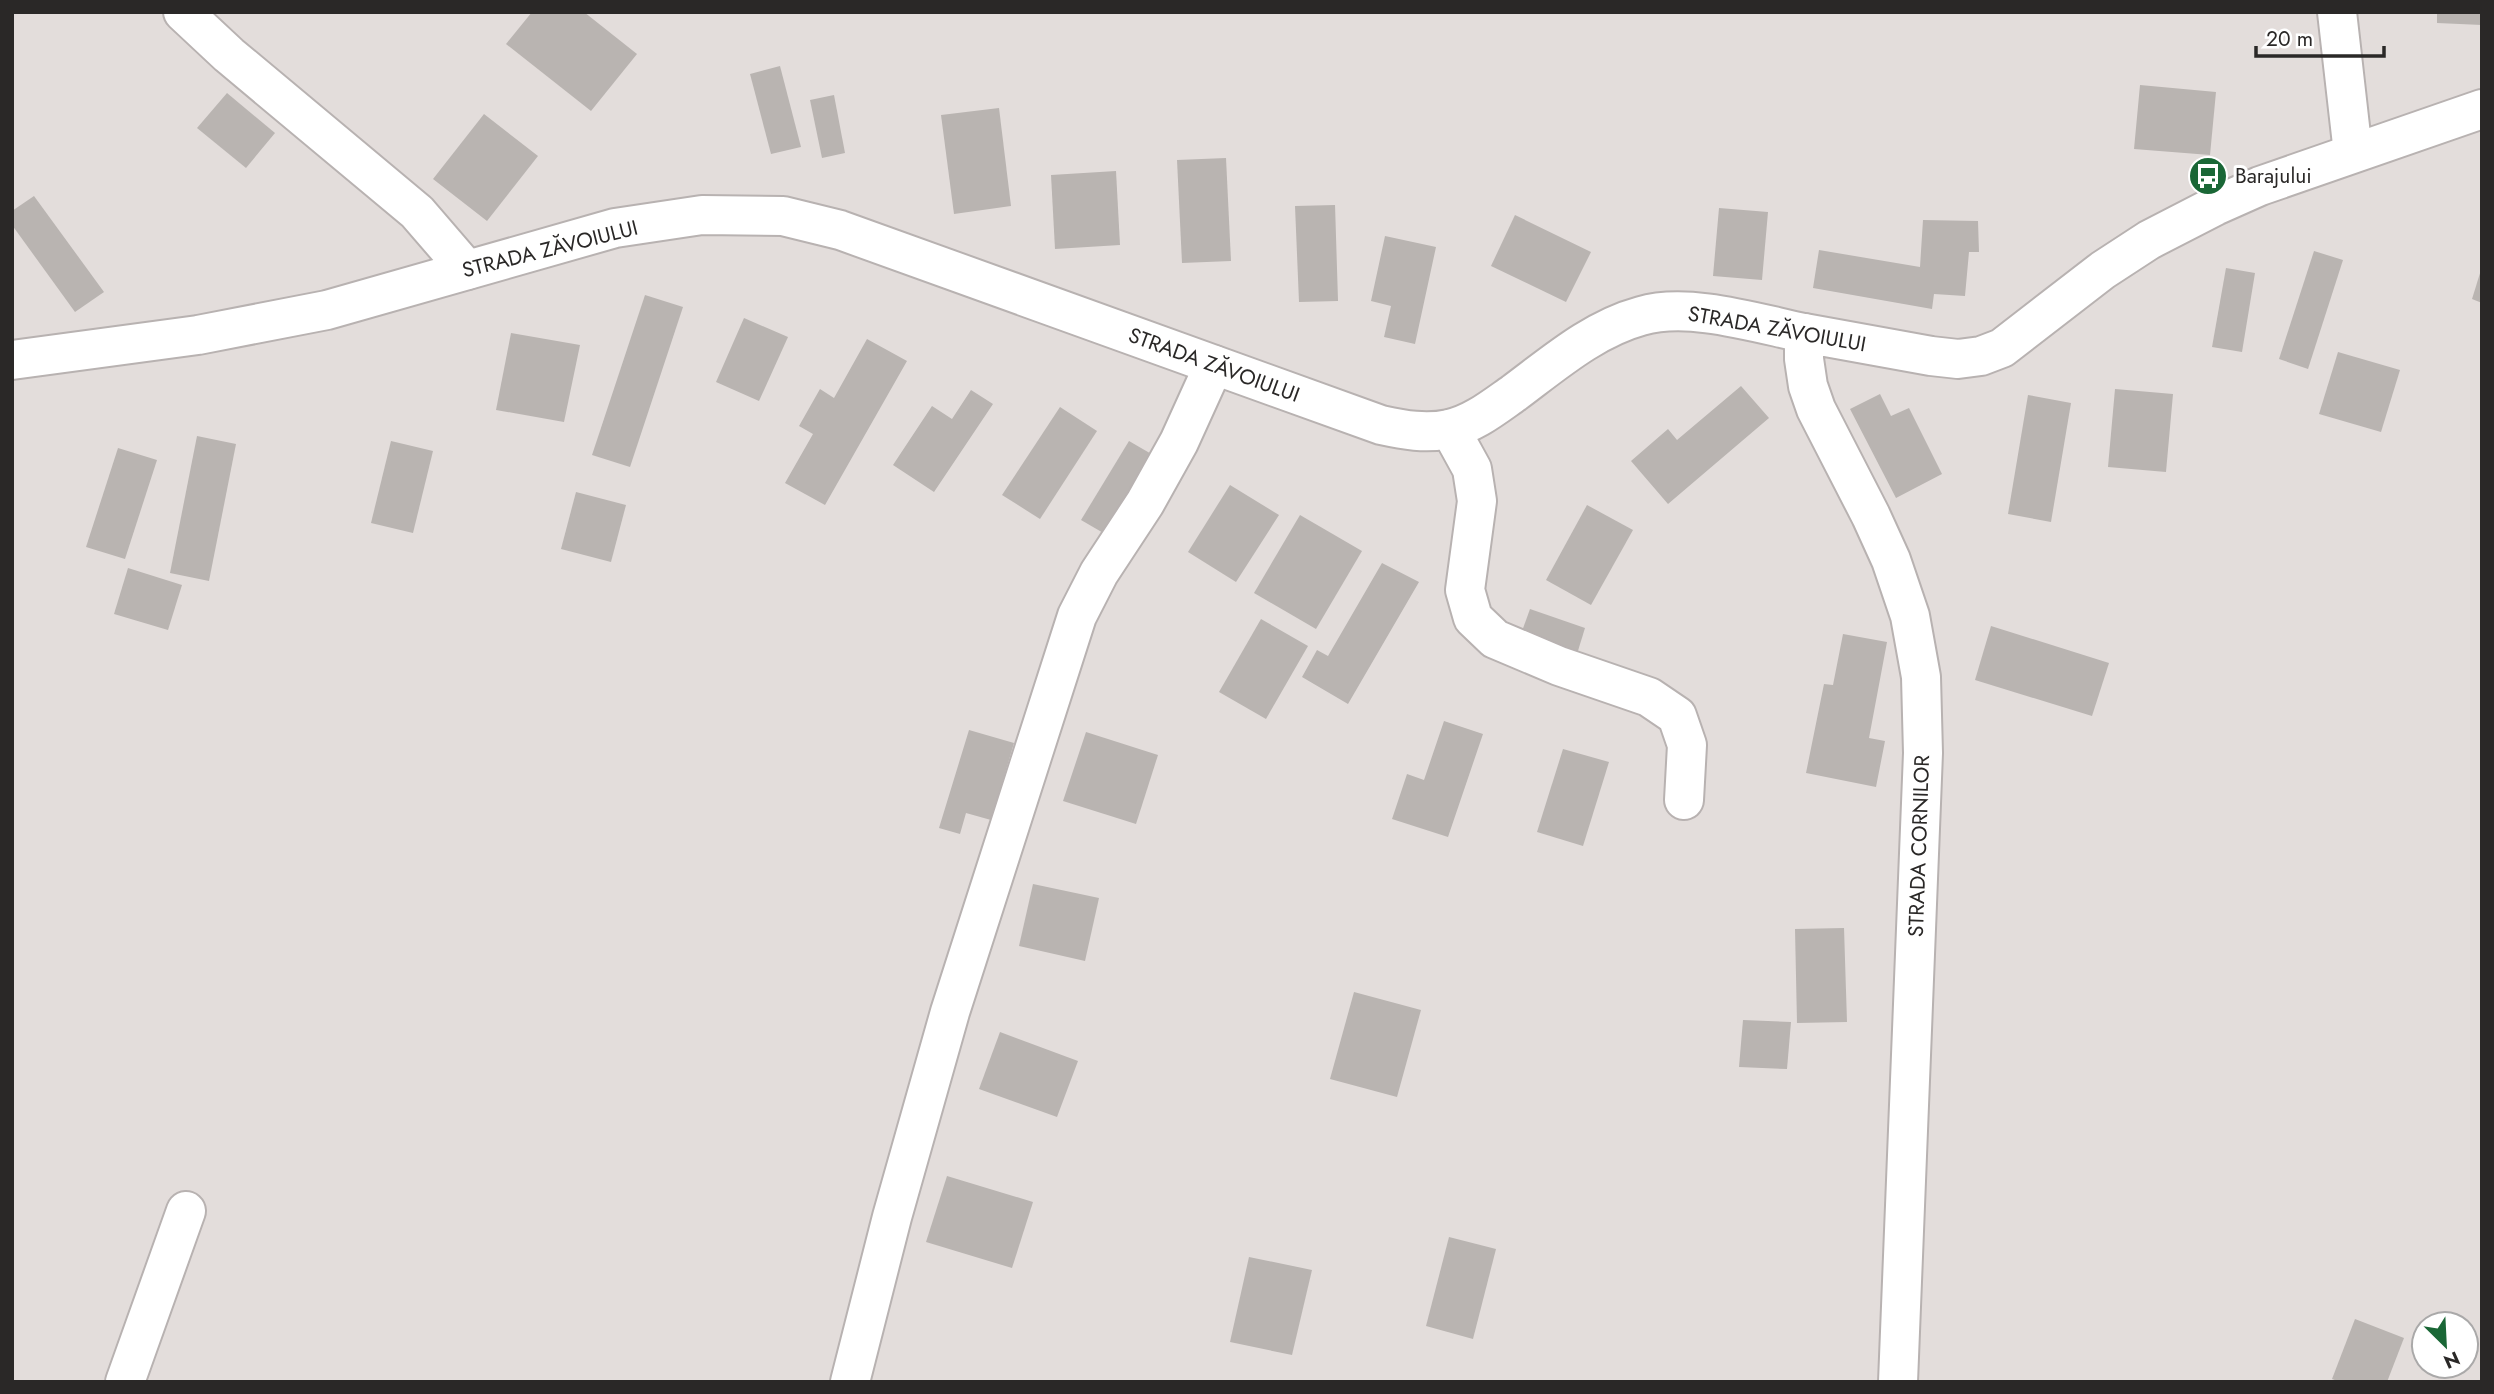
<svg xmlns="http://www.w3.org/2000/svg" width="2494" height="1394" viewBox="0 0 2494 1394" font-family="Jost,sans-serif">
<rect width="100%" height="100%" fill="#e3dddb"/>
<g fill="#b9b4b1">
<path d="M532,12H584L637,54L591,111L506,44Z"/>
<path d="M2437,12H2482V25L2437,23Z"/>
<path d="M780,66L801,147L771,154L750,74Z"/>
<path d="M2140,85L2216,92L2210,155L2134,149Z"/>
<path d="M227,93L275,133L246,168L197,128Z"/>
<path d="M834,95L845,153L822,158L810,100Z"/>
<path d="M999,108L1011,206L954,214L941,115Z"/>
<path d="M484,114L538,156L487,221L433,179Z"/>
<path d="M1226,158L1231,261L1182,263L1177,160Z"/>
<path d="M1116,171L1120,245L1055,249L1051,175Z"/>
<path d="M34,196L104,292L75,312L12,225V211Z"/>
<path d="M1335,205L1338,301L1299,302L1295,206Z"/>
<path d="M1719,208L1768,212L1762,280L1713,276Z"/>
<path d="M1515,215L1591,252L1566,302L1491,266Z"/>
<path d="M1923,220L1978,221L1979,252H1969L1965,296L1934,294L1932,309L1813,288L1819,250L1920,267Z"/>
<path d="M1385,236L1436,247L1415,344L1384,337L1391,306L1371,301Z"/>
<path d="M2314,251L2343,260L2308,369L2279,359Z"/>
<path d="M2226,268L2255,273L2242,352L2212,347Z"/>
<path d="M2481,270H2482V303L2472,299Z"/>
<path d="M645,295L683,307L630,467L592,455Z"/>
<path d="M744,318L788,337L759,401L716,382Z"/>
<path d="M511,333L580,345L564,422L496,410Z"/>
<path d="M867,339L907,361L825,505L785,483L813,434L799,426L820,389L834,398Z"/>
<path d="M2338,352L2400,370L2381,432L2319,414Z"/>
<path d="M1741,386L1769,418L1668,504L1631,461L1668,429L1677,440Z"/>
<path d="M2115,389L2173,394L2166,472L2108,467Z"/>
<path d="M971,390L993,404L934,492L893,465L932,406L952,419Z"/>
<path d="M1880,394L1891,416L1909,408L1942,474L1896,498L1850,409Z"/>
<path d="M2028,395L2071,403L2051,522L2008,514Z"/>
<path d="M1060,407L1097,431L1040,519L1002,495Z"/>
<path d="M197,436L236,444L209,581L170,573Z"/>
<path d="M391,441L433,451L413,533L371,523Z"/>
<path d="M1129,441L1160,459L1112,538L1081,520Z"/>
<path d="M118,448L157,460L125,559L86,547Z"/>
<path d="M1230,485L1279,515L1236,582L1188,552Z"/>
<path d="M576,492L626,505L611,562L561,549Z"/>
<path d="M1587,505L1633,530L1591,605L1546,580Z"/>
<path d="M1300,515L1362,551L1316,629L1254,593Z"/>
<path d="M1382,563L1419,582L1348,704L1302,677L1317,650L1328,656Z"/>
<path d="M128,568L182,585L168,630L114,614Z"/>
<path d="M1530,609L1585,628L1577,654L1521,634Z"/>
<path d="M1261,619L1308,646L1266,719L1219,692Z"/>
<path d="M1991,626L2109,663L2092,716L1975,680Z"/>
<path d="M1843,634L1887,642L1869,738L1885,741L1876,787L1806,773L1824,684L1833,685Z"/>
<path d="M1444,721L1483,734L1448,837L1392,819L1407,774L1424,780Z"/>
<path d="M969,730L1014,743L991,820L966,813L960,834L939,828Z"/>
<path d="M1086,732L1158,755L1136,824L1063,801Z"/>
<path d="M1563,749L1609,762L1583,846L1537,832Z"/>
<path d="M1033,884L1099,898L1085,961L1019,946Z"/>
<path d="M1844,928L1847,1022L1797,1023L1795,929Z"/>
<path d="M1354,992L1421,1010L1397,1097L1330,1079Z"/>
<path d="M1743,1020L1791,1022L1787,1069L1739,1067Z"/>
<path d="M1000,1032L1078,1061L1057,1117L979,1089Z"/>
<path d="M947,1176L1033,1202L1012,1268L926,1242Z"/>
<path d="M1449,1237L1496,1249L1473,1339L1426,1326Z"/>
<path d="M1249,1257L1312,1270L1292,1355L1230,1342Z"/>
<path d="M2355,1319L2404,1338L2387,1382H2340L2332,1379Z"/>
</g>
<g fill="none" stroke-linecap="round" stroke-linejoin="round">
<defs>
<g id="street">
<path d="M183,12L229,55L417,212L467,270"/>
<path d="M2337,12L2353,153"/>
<path d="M12,360L198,335L327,310L615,228L702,215L783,216L840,230L1381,425C1404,430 1426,434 1449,429C1473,424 1494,407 1514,393C1553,364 1593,329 1641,316C1689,302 1756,323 1804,333"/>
<path d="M1450,429L1472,469L1477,501L1465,590L1473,618L1495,639L1559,666L1649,697L1677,716L1687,745L1684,800"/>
<path d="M125,1382L186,1211"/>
<path d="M850,1382L892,1217L950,1012L1077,616L1099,573L1145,503L1179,442L1214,365"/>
</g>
<path id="secondary" d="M1898,1382L1923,753L1921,677L1910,616L1891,560L1871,516L1816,409L1808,386L1804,359V333L1931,356L1958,359L1981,356L2002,348L2103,270L2149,240L2215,206L2260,186L2482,109"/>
</defs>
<use href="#street" stroke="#b8b2b1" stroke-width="42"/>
<use href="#secondary" stroke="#b8b2b1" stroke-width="42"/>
<use href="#street" stroke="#fff" stroke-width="38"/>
<use href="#secondary" stroke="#fff" stroke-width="38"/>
</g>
<defs>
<symbol id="bus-disc" viewBox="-11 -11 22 22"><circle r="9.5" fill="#1a6736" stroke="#fff"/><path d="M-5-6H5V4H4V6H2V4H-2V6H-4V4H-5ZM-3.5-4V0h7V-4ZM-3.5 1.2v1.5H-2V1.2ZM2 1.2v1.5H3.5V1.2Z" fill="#fff"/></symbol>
</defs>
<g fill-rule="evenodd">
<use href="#bus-disc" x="2186" y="154" width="44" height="44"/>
</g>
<g text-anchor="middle" stroke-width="6" stroke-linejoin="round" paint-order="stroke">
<g font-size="21" fill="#2a2827" stroke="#fff" text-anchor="start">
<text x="2235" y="183">Barajului</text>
</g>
<g font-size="21" fill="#2a2827" stroke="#fff">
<text transform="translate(550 249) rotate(-14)" y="7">STRADA ZĂVOIULUI</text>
<text transform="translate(1777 329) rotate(10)" y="7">STRADA ZĂVOIULUI</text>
<text transform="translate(1214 365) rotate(20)" y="7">STRADA ZĂVOIULUI</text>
<text transform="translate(1919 846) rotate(-88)" y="7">STRADA CORNILOR</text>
</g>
</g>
<rect width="2494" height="1394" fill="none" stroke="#2a2827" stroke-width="28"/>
<g transform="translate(2445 1345) rotate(156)"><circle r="33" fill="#ffffff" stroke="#aaa9a9" stroke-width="2"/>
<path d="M0-5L12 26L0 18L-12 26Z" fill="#1a6736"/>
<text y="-10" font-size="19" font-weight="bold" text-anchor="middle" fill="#2a2827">N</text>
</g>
<path d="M2256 46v10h128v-10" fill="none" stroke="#2a2827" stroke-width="3.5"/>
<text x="2266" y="46" font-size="21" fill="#2a2827" stroke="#ffffff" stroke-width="5" paint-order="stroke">20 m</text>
</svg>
